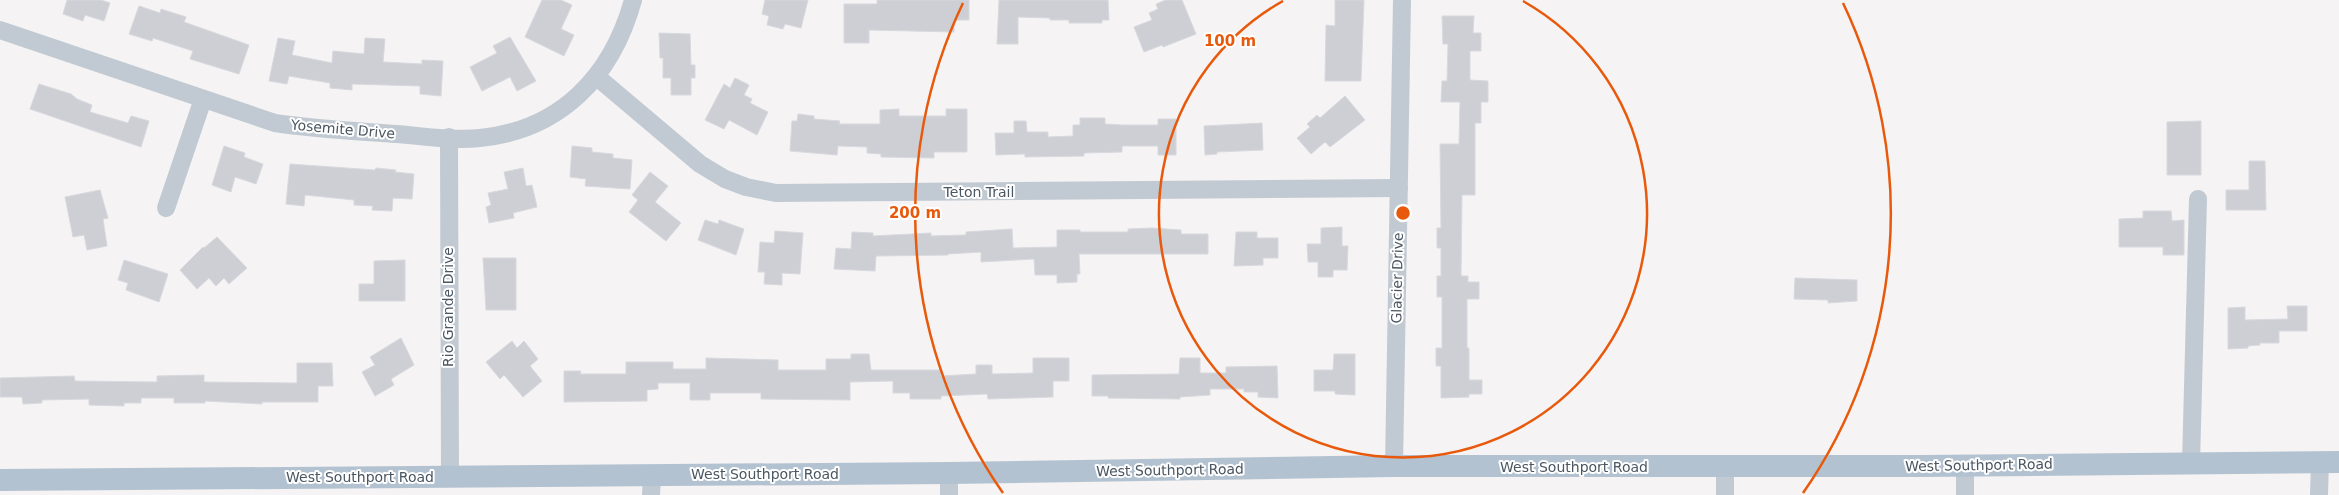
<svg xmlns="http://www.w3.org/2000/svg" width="2339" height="495" viewBox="0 0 2339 495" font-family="'DejaVu Sans',sans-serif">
<rect width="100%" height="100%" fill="#f5f3f3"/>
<g fill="#cdcfd5" stroke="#d7d9de">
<path d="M67,0H101L110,3L104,21L85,15L83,21L63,14Z"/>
<path d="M542,0H561L572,5L561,29L574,35L564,56L525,37Z"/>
<path d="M765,0H808L801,28L785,24L783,29L767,25L769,16L762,14Z"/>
<path d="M877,0H969V20H954V32L869,30V43H844V4H877Z"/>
<path d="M999,0H1108L1109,20H1102V23H1069V20H1050V18L1018,17V44H997Z"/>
<path d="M1166,0H1182L1196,34L1163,47L1162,45L1144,52L1134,27L1152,20L1149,13L1158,9L1156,4Z"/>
<path d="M1335,0H1364L1361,81H1325L1326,25L1335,26Z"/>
<path d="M139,6L160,13L161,9L186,17L184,22L249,45L239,74L190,59L193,51L153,38L152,41L129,34Z"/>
<path d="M1442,16H1474L1473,33H1481V51H1470V80L1488,81V102H1481V123H1475V195H1462L1461,276H1468V282H1479V299H1467V348H1469V380H1482V394H1469V397L1441,398V366H1436V348H1442V297H1437V276H1441V248H1437V228H1441L1440,144H1459L1460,102H1441L1442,81H1447L1448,44H1443Z"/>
<path d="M659,33L690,34L691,65H695V78H691V95H671V78H663V58H660Z"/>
<path d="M510,37L536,81L517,91L510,77L482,91L470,67L497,53L493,46Z"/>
<path d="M278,38L295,41L292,55L332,63L333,51L364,54L365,38L385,39L383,62L422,64V60L443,61L441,96L420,94V86L352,84V90L330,88V83L289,76L287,84L269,81Z"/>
<path d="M735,78L749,85L744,95L752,99L750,103L768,112L757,135L729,120L724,129L705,120L724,84L730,88Z"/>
<path d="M39,84L71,94L77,99L92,105L90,112L128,123L131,116L149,121L141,147L30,109Z"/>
<path d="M1345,96L1365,120L1330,147L1325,142L1311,154L1297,138L1310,127L1307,124L1317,115L1320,118Z"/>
<path d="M899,109V116H946V109H967V152H934V158L881,157V154L867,153V147L838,146L837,155L790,151L792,121H797L798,114L814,116V119L840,121L839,124H880V110Z"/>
<path d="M1080,118H1105V124L1122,125H1158V119H1176V155H1158V146H1122V152L1084,153V156L1025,157V154L996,155L995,133H1014V121H1026L1027,132H1048V137L1073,136V125H1080Z"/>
<path d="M2201,121V175H2167V122Z"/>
<path d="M1262,123L1263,150L1217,152V154L1205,155L1204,126Z"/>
<path d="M224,146L245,153L244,157L263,164L256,184L235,177L231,192L212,185Z"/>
<path d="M572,146L592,148V152L613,154V158L632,160L630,189L585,186L586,179L570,177Z"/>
<path d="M2249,161H2265L2266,210H2226V190H2249Z"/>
<path d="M290,164L375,170L376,168L396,170L395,172L414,174L412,199L393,198L392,211L372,210L373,206L354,205V200L305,195L304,206L286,204Z"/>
<path d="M523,168L526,186L532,185L537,207L513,213L514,218L489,223L486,207L491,205L488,193L508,189L504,172Z"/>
<path d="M650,172L668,186L655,202L681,223L666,241L629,212L638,200L632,195Z"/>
<path d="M100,190L108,218L103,219L107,246L87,250L84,235L73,237L65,197Z"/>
<path d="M2143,211H2171L2172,221L2184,220V255H2163V247H2119V219L2143,218Z"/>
<path d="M705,220L718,224L719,220L744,229L736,255L698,240Z"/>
<path d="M1342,227V246H1348L1347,270H1333V277H1318V262H1308L1307,244H1321V228Z"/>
<path d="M1152,228L1181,230V234H1208V254H1079L1080,274H1077V282L1057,283V275H1035L1034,259L981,262V252L948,254V255L876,256L875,271L834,269L836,248L851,249L852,232L873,233V236L931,233V236L966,235V232L1012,229L1013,248L1057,247V230H1080V232H1128V229Z"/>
<path d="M775,231L803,233L800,274L782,273V285L764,284L765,272H758L760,242L774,243Z"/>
<path d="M1236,232H1257V238H1278V258H1263V265L1234,266Z"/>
<path d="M217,237L247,268L229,284L224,278L216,286L209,278L197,289L180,270L203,247L204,248Z"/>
<path d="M483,258H516V310H486Z"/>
<path d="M124,260L168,274L159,302L126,290L128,283L118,280Z"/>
<path d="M405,260V301H359V284H374V261Z"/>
<path d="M1795,278L1857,280V301L1828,303V300L1794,299Z"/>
<path d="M2287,306H2307V331H2279V343H2260V345L2248,346V348L2228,349V308L2245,307V320L2288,319Z"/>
<path d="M401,338L414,365L391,379L394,385L375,396L362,372L375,365L370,357Z"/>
<path d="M512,341L517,348L524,341L538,359L530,366L542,381L523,397L504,375L500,379L486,362Z"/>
<path d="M851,354H869L871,370H941V376L976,374V365H992V374L1033,373V358H1069V381H1053V397L988,399L987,394L941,396V399H910V393H893V381L850,382V400L761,399V393H710V400H690V383H658V389L647,390V401L564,402V371H581L580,374H626V362H673V369H706V358L778,360V370H826V359H851Z"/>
<path d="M1334,354H1355V395L1335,394V391H1314V370H1333Z"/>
<path d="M1180,358H1200V373H1226V367L1277,366L1278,398L1258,397V392H1244V389H1210V395L1180,397V399L1108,398V396H1092V375L1179,374Z"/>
<path d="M297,363H332L333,386H318V402H262V404L205,401V403H174V398H141V403H124V406L89,405V399L42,400V403L23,404L22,397H0V378L74,376L75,381L157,382V376L204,375V382L297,383Z"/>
</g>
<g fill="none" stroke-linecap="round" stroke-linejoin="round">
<g stroke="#c1cad2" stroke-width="18">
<path d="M0,30L275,123C315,129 356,131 396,134C424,136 452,141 480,138C561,130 612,76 633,0"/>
<path d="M597,77L700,164L725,179L746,187L776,193L1399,188"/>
<path d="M449,137L450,477"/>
<path d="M166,208L203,99"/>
<path d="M2191,463L2198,199"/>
<path d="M1394,466L1402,0"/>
<path d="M1725,467V495"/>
<path d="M651,495L652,475"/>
<path d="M949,495V473"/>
<path d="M1965,495V465"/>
<path d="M2319,495L2320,462"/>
</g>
<path stroke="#b3c2d1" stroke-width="22" d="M0,480L949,473L1394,466H1922L2339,462"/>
</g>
<g fill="none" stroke="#e8590c" stroke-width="2.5">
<path d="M1523 1A244 244 0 1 1 1283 1"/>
<path d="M1003 493A488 488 0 0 1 963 3M1843 3A488 488 0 0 1 1803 493"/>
</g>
<g text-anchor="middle" stroke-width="4" stroke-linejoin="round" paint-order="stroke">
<g font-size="14" fill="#4a5661" stroke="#fff">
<text transform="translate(343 129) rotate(5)" y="5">Yosemite Drive</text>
<text x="979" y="197">Teton Trail</text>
<text transform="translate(1397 278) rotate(-89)" y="5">Glacier Drive</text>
<text transform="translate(448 307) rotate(-90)" y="5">Rio Grande Drive</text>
<text transform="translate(1979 465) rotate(-1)" y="5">West Southport Road</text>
<text x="1574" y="472">West Southport Road</text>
<text transform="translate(1170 470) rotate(-1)" y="5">West Southport Road</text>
<text x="765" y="479">West Southport Road</text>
<text x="360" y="482">West Southport Road</text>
</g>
</g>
<circle cx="1403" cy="213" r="8" fill="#e8590c" stroke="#fff" stroke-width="2.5"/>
<g font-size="15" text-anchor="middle" font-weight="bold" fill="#e8590c" stroke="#fff" stroke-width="4" stroke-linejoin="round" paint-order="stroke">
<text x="1230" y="46">100 m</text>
<text x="915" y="218">200 m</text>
</g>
</svg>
